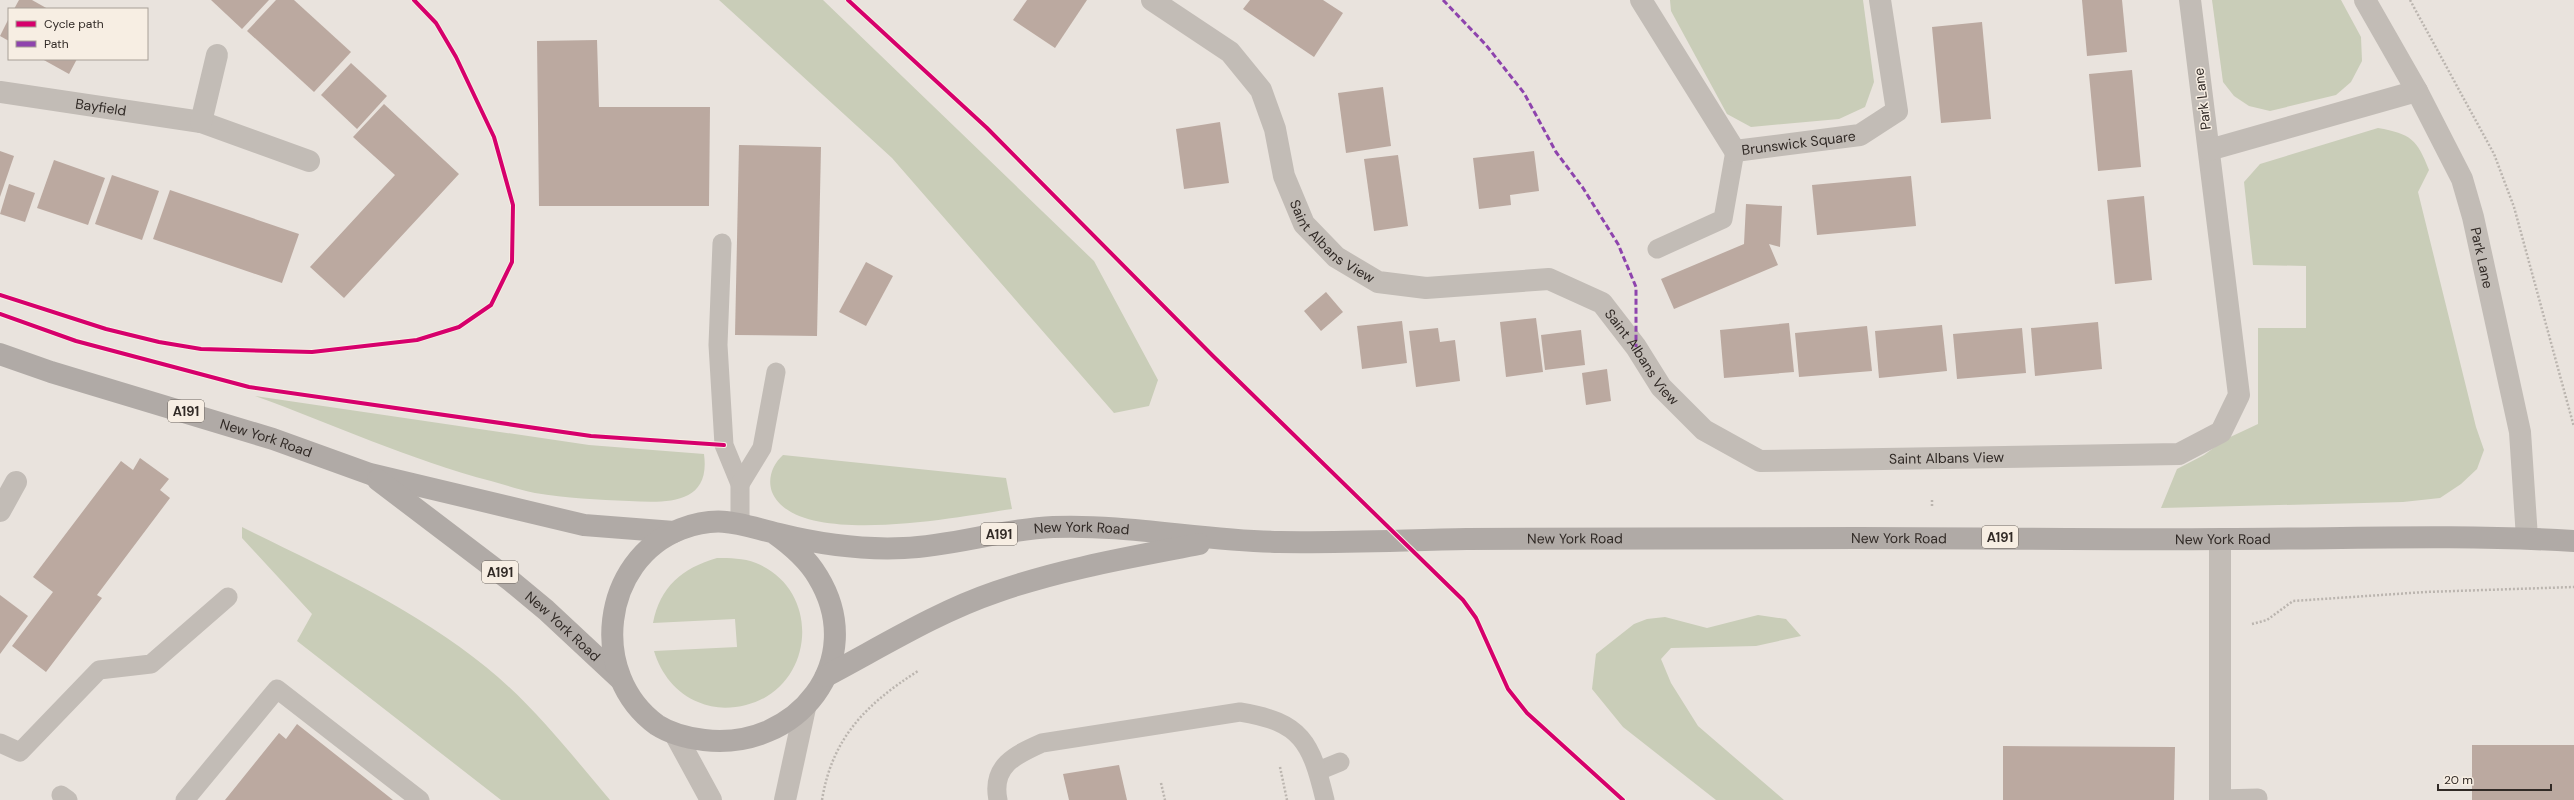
<svg xmlns="http://www.w3.org/2000/svg" width="2574" height="800" viewBox="0 0 2574 800" font-family="'DM Sans',sans-serif">
<rect width="100%" height="100%" fill="#e9e3dd"/>
<g fill="#c9cdb8">
<path d="M719,0H823L1094,261L1158,380L1149,406L1114,413L892,158Z"/>
<path d="M1670,0H1863L1874,82L1865,107L1839,119L1751,127L1727,114L1671,11Z"/>
<path d="M2212,0H2341L2361,37L2362,61L2351,82L2336,95L2270,111L2249,106L2234,96L2223,82Z"/>
<path d="M2378,128C2411,134 2417,139 2429,170L2418,192L2476,427L2484,450L2477,469L2461,484L2440,498L2403,502L2161,508L2177,469L2204,455L2226,439L2258,424V328H2306V266L2253,265L2244,182L2260,164Z"/>
<path d="M255,396L589,445L704,454C711,505 666,503 629,501C598,500 566,498 535,493C520,490 506,485 491,481C410,460 333,424 255,396Z"/>
<path d="M783,455L1006,478L1012,509C962,516 796,550 772,492C767,478 773,464 783,455Z"/>
<path d="M242,527C325,568 414,608 486,667C533,705 571,754 610,800H501L297,641L312,614L242,538Z"/>
<path d="M717,558C730,558 743,558 756,563C823,590 815,688 746,705C730,709 713,709 698,702C676,693 661,674 654,651L737,647L735,619L653,623C660,587 682,568 717,558Z"/>
<path d="M1758,615L1786,619L1801,636L1756,646L1671,648L1661,659L1671,683L1698,726L1784,800H1716L1623,727L1592,689L1596,654L1634,624L1647,619L1665,617L1707,628Z"/>
</g>
<g fill="#bba9a0">
<path d="M19,0H32L48,9H14Z"/>
<path d="M211,0H269L242,29Z"/>
<path d="M276,0H294L351,52L314,92L247,31Z"/>
<path d="M1027,0H1087L1055,48L1013,20Z"/>
<path d="M1250,0H1323L1343,13L1314,57L1243,9Z"/>
<path d="M2082,0H2122L2127,52L2087,56Z"/>
<path d="M9,18V41L0,36Z"/>
<path d="M1982,22L1991,119L1941,123L1932,27Z"/>
<path d="M597,40L599,107H710L709,206H539L537,41Z"/>
<path d="M42,59H77L69,74Z"/>
<path d="M351,63L387,96L357,129L321,95Z"/>
<path d="M2132,70L2141,167L2098,171L2089,74Z"/>
<path d="M1383,87L1391,146L1346,153L1338,93Z"/>
<path d="M384,104L459,174L344,298L310,267L395,175L353,137Z"/>
<path d="M1220,122L1229,183L1184,189L1176,129Z"/>
<path d="M739,145L821,147L817,336L735,335Z"/>
<path d="M0,151L14,156L0,197Z"/>
<path d="M1534,151L1539,191L1510,195L1511,205L1479,209L1473,158Z"/>
<path d="M1398,155L1408,226L1374,231L1364,159Z"/>
<path d="M54,160L105,178L88,225L37,208Z"/>
<path d="M112,175L159,191L142,240L95,224Z"/>
<path d="M1911,176L1916,226L1817,235L1812,185Z"/>
<path d="M9,184L35,193L25,222L0,214Z"/>
<path d="M170,190L299,234L282,283L153,239Z"/>
<path d="M2144,196L2152,280L2115,284L2107,200Z"/>
<path d="M1746,204L1782,206L1780,247L1769,244L1778,265L1674,309L1661,279L1744,244Z"/>
<path d="M866,262L893,276L866,326L839,312Z"/>
<path d="M1326,292L1343,312L1321,331L1304,311Z"/>
<path d="M1536,318L1543,372L1506,377L1500,322Z"/>
<path d="M1402,321L1407,363L1362,369L1357,326Z"/>
<path d="M2098,322L2102,369L2035,376L2031,328Z"/>
<path d="M1789,323L1794,372L1724,378L1720,330Z"/>
<path d="M1942,325L1947,371L1879,378L1875,331Z"/>
<path d="M1867,326L1872,371L1799,377L1795,333Z"/>
<path d="M1438,328L1440,342L1455,340L1460,381L1416,387L1409,331Z"/>
<path d="M2022,328L2026,373L1957,379L1953,334Z"/>
<path d="M1581,330L1585,365L1545,370L1541,335Z"/>
<path d="M1607,369L1611,401L1586,405L1582,373Z"/>
<path d="M140,458L169,479L160,490L170,498L97,595L102,598L46,672L12,646L53,592L33,577L121,461L133,470Z"/>
<path d="M0,595L28,616L0,654Z"/>
<path d="M297,724L393,800H225L279,733L286,739Z"/>
<rect x="2472" y="745" width="102" height="55"/>
<path d="M2003,746L2175,747L2174,800H2003Z"/>
<path d="M1119,765L1127,800H1069L1063,774Z"/>
</g>
<g fill="none" stroke-linecap="round" stroke-linejoin="round">
<g stroke="#bbb5af" stroke-width="2.5" stroke-dasharray="2 2" stroke-linecap="butt">
<path d="M2410,0L2494,154L2514,207L2574,427"/>
<path d="M1932,506V500"/>
<path d="M2252,624L2267,620L2293,601L2425,592L2574,587"/>
<path d="M1280,767L1287,800"/>
<path d="M1161,783L1165,800"/>
<path d="M822,800C832,738 866,704 918,671"/>
</g>
<g stroke="#c2bcb6" stroke-width="19">
<path d="M722,243L718,345L724,445L740,484V522"/>
<path d="M1657,249L1723,219L1735,151"/>
<path d="M740,484L762,448L776,372"/>
<path d="M0,743L20,752L99,670L151,664L228,597"/>
<path d="M1318,771L1340,762"/>
<path d="M61,795L68,800"/>
<path d="M2220,799L2258,798"/>
<path d="M185,800L277,689L420,800"/>
<path d="M998,800C991,766 1015,755 1042,743L1240,712C1302,722 1311,742 1325,800"/>
</g>
<g stroke="#c2bcb6" stroke-width="22">
<path id="s1" d="M1152,0L1230,52L1261,90L1275,129L1284,176L1304,224L1336,257L1378,282L1426,288L1549,279L1602,303L1636,347L1661,387L1704,430L1760,461L2179,454L2221,432L2239,395L2190,0"/>
<path id="s2" d="M1641,0L1735,151L1860,135L1897,111L1880,0"/>
<path id="s3" d="M0,92L201,122L309,161"/>
<path d="M201,122L217,55"/>
<path d="M2209,150L2417,91"/>
<path d="M0,511L16,482"/>
<path d="M2220,800V539"/>
</g>
<g stroke="#c2bcb6" stroke-width="22">
<path id="s4" d="M2365,0L2417,91L2462,179L2473,217L2520,432L2527,538"/>
<path d="M675,734L711,800"/>
<path d="M785,800L805,708"/>
</g>
<g stroke="#b0aaa6" stroke-width="22">
<path id="s5" d="M0,354L51,372L273,439L370,474L584,525L674,532"/>
<path id="s6" d="M378,480L511,581L546,610L620,679"/>
<path id="s7" d="M774,533C791,545 807,558 818,577C869,661 797,751 704,740C688,738 671,734 657,725C588,675 601,560 681,529C721,514 741,525 779,534C819,544 862,550 904,548C954,546 1003,529 1053,527C1128,524 1204,541 1279,542C1342,543 1405,540 1467,539C1597,538 1727,538 1857,538C1979,538 2100,540 2222,539C2339,539 2457,534 2574,541"/>
<path d="M826,676C881,647 937,612 996,592C1061,569 1132,557 1199,544"/>
</g>
<path stroke="#8e44ad" stroke-width="3" stroke-dasharray="6 3" stroke-linecap="butt" d="M1443,0L1486,45L1524,93L1556,152L1583,188L1618,244L1636,287V347"/>
<defs>
<g id="cycleway">
<path d="M848,0L987,128L1213,356L1463,600L1476,618L1508,689L1527,713L1623,800"/>
<path d="M0,295L106,329L159,342L201,349L312,352L417,340L459,327L491,305L512,262L513,205L494,137L456,57L436,23L414,0"/>
<path d="M0,314L76,341L249,387L591,436L724,445"/>
</g>
</defs>
<use href="#cycleway" stroke="#f7eee3" stroke-width="6"/>
<use href="#cycleway" stroke="#d6006c" stroke-width="4"/>
</g>
<g text-anchor="middle" stroke-width="3" stroke-linejoin="round" paint-order="stroke">
<g fill="#f7eee3" stroke="#6c655f" stroke-width="1">
<rect x="168" y="400" width="36" height="22" rx="3"/>
<rect x="981" y="523" width="36" height="22" rx="3"/>
<rect x="1982" y="526" width="36" height="22" rx="3"/>
<rect x="482" y="561" width="36" height="22" rx="3"/>
</g>
<g font-size="13" font-weight="bold" fill="#312a26">
<text x="186" y="416">A191</text>
<text x="999" y="539">A191</text>
<text x="2000" y="542">A191</text>
<text x="500" y="577">A191</text>
</g>
<g font-size="14" fill="#312a26" stroke="#f7eee3">
<text transform="translate(2202 99) rotate(-97)" y="5">Park Lane</text>
<text dy="5" stroke="none"><textPath href="#s3" startOffset="102">Bayfield</textPath></text>
<text dy="5" stroke="none"><textPath href="#s2" startOffset="242">Brunswick Square</textPath></text>
<text dy="5" stroke="none"><textPath href="#s1" startOffset="316">Saint Albans View</textPath></text>
<text dy="5" stroke="none"><textPath href="#s4" startOffset="285">Park Lane</textPath></text>
<text dy="5" stroke="none"><textPath href="#s1" startOffset="676">Saint Albans View</textPath></text>
<text dy="5" stroke="none"><textPath href="#s5" startOffset="279">New York Road</textPath></text>
<text dy="5" stroke="none"><textPath href="#s1" startOffset="1023">Saint Albans View</textPath></text>
<text dy="5" stroke="none"><textPath href="#s7" startOffset="1007">New York Road</textPath></text>
<text dy="5" stroke="none"><textPath href="#s7" startOffset="1825">New York Road</textPath></text>
<text dy="5" stroke="none"><textPath href="#s7" startOffset="1501">New York Road</textPath></text>
<text dy="5" stroke="none"><textPath href="#s7" startOffset="2149">New York Road</textPath></text>
<text dy="5" stroke="none"><textPath href="#s6" startOffset="236">New York Road</textPath></text>
</g>
</g>
<rect x="8" y="8" width="140" height="52" fill="#f7eee3" stroke="#a8a097"/>
<rect x="16" y="21" width="20" height="6" fill="#d6006c" stroke="#a8a097"/>
<text x="44" y="28" font-size="12" fill="#312a26">Cycle path</text>
<rect x="16" y="41" width="20" height="6" fill="#8e44ad" stroke="#a8a097"/>
<text x="44" y="48" font-size="12" fill="#312a26">Path</text>
<path d="M2438 784v6h113v-6" fill="none" stroke="#312a26" stroke-width="2"/>
<text x="2444" y="784" font-size="12" fill="#312a26" stroke="#f7eee3" stroke-width="3" paint-order="stroke">20 m</text>
</svg>
